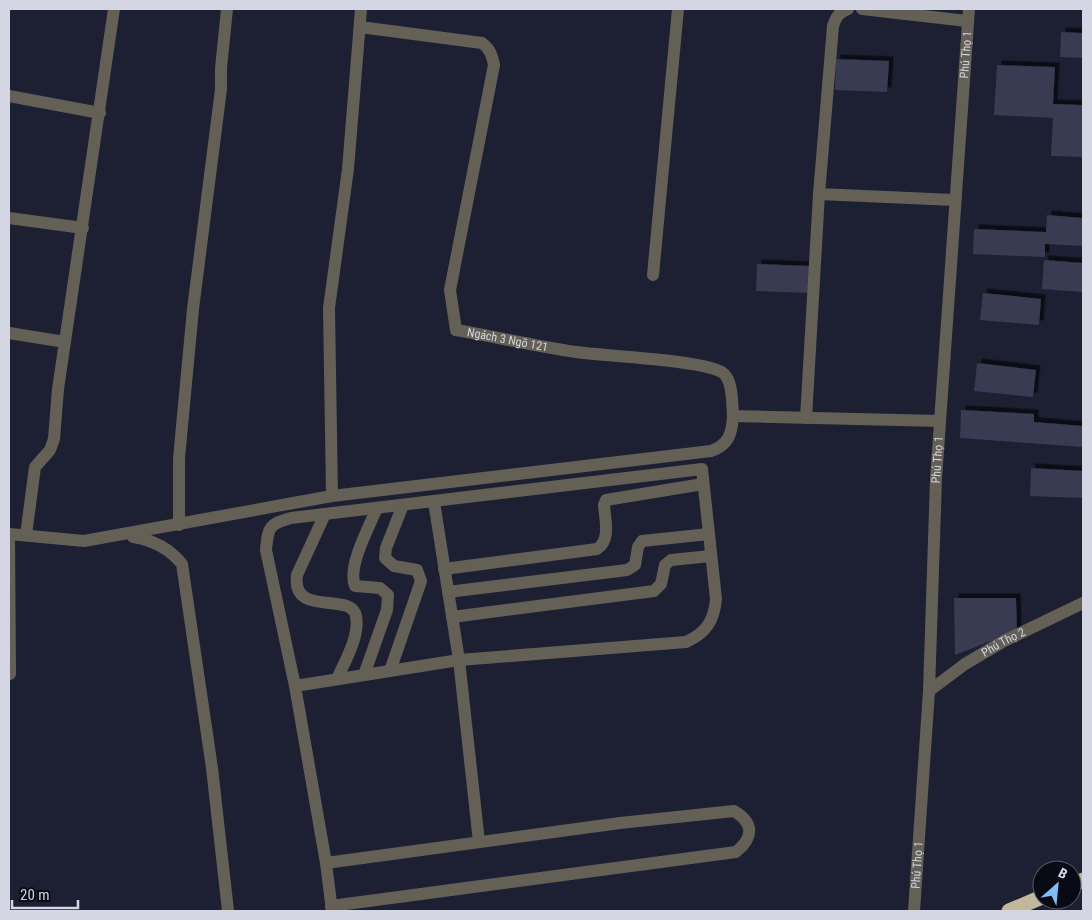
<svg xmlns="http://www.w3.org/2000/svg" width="1092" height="920" font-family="'Roboto Condensed',sans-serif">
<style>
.building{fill:#383b51;filter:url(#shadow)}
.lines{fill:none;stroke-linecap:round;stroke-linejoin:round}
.minor{stroke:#646055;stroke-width:12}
.highway{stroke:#c1b79d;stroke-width:15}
.labels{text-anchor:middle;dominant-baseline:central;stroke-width:4;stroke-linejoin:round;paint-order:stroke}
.street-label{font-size:12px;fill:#d4d6e4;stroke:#090a13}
</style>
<defs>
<filter id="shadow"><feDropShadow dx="4.5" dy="-4.5" stdDeviation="0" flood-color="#0009"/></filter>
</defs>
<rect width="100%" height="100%" fill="#1d1f33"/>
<!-- building -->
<g class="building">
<polygon points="1061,32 1083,33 1083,58 1060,57"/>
<polygon points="836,59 889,61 887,92 835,90"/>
<polygon points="997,65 1055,67 1053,104 1083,105 1083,157 1051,156 1053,118 994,115"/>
<polygon points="1047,215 1083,218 1083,246 1045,244 1045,257 973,254 974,229 1046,232"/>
<polygon points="1044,260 1083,263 1083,292 1042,289"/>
<polygon points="757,264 810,266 809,293 756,291"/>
<polygon points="983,293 1041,299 1039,325 980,320"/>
<polygon points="977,363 1036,370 1033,397 974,391"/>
<polygon points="961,410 1034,414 1034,422 1083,426 1083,447 960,438"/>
<polygon points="1031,468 1083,471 1083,498 1030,496"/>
<polygon points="954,598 1016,598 1017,631 955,655"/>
</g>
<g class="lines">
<!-- minor -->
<g class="minor">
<path d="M848 9C839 12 836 17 833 26L819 194 954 200"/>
<polyline points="862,9 967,21"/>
<path id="s1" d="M360 27 482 43C490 49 492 55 494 65L450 290 456 330C496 337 536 346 576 352 604 356 705 360 723 373 733 380 732 404 733 416L940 421"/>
<polyline points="9,96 100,113"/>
<polyline points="9,218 83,228"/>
<polyline points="653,275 678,9"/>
<polyline points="9,333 65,342"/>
<polyline points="806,418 819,194"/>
<polyline points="332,496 329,308 348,169 361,9"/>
<polyline points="434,502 459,660 479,842"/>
<path d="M325 514 297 575C291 618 351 591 356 616 360 636 345 661 337 679"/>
<polyline points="179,525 179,458 193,309 221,89 221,68 227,9"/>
<path d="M9 534 84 541 332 496 711 451C729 445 732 433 733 416"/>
<polyline points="9,534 10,674"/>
<polyline points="26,535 35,467 50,450 54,439 58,389 114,9"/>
<path d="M133 537C153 540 169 548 182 564L212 768 228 911"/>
<path d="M444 569 597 549C611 540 605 520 604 505L606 500 703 484"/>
<polyline points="448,592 627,570 635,565 638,547 642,541 709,534"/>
<polyline points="452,617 654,591 661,584 665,565 671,560 711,556"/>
<polyline points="390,671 421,581 417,570 394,566 385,558 386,548 403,505"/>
<path d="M364 675 387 610 388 595 380 588 355 586C347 567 369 527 377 508"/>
<path d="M295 686 266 550C268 527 269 524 291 518L702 469 716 599C714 621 706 633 686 642L459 660 295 686 326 863 332 911"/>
<path id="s2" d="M929 691 965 664 1004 641 1083 603"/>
<path d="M326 863 620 823 734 811C754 823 754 837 736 852L331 906"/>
<path id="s3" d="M914 911 929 691 936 479 969 9"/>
</g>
<!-- highway -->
<g class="highway">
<polyline points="1072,885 1083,880"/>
<polyline points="1009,911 1042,897"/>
</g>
</g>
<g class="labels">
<!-- street labels -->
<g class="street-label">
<text stroke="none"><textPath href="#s3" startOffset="858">Phú Thọ 1</textPath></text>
<text stroke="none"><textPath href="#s1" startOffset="471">Ngách 3 Ngõ 121</textPath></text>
<text stroke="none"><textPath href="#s3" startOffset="452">Phú Thọ 1</textPath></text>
<text stroke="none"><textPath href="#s2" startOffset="89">Phú Thọ 2</textPath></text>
<text stroke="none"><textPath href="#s3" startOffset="46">Phú Thọ 1</textPath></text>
</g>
</g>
<!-- border -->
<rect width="1092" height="920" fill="none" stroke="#d4d6e4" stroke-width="20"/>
<!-- north arrow -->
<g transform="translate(1057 885) rotate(27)"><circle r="24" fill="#090a13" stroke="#5a5c67"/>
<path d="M0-4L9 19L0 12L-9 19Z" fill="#7ebdf9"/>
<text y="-8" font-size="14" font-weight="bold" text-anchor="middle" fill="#d4d6e4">B</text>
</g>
<!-- scale -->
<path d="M12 900v8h66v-8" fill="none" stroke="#d4d6e4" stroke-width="2.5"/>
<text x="20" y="900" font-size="15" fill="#d4d6e4" stroke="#090a13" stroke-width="4" paint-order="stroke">20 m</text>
</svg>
